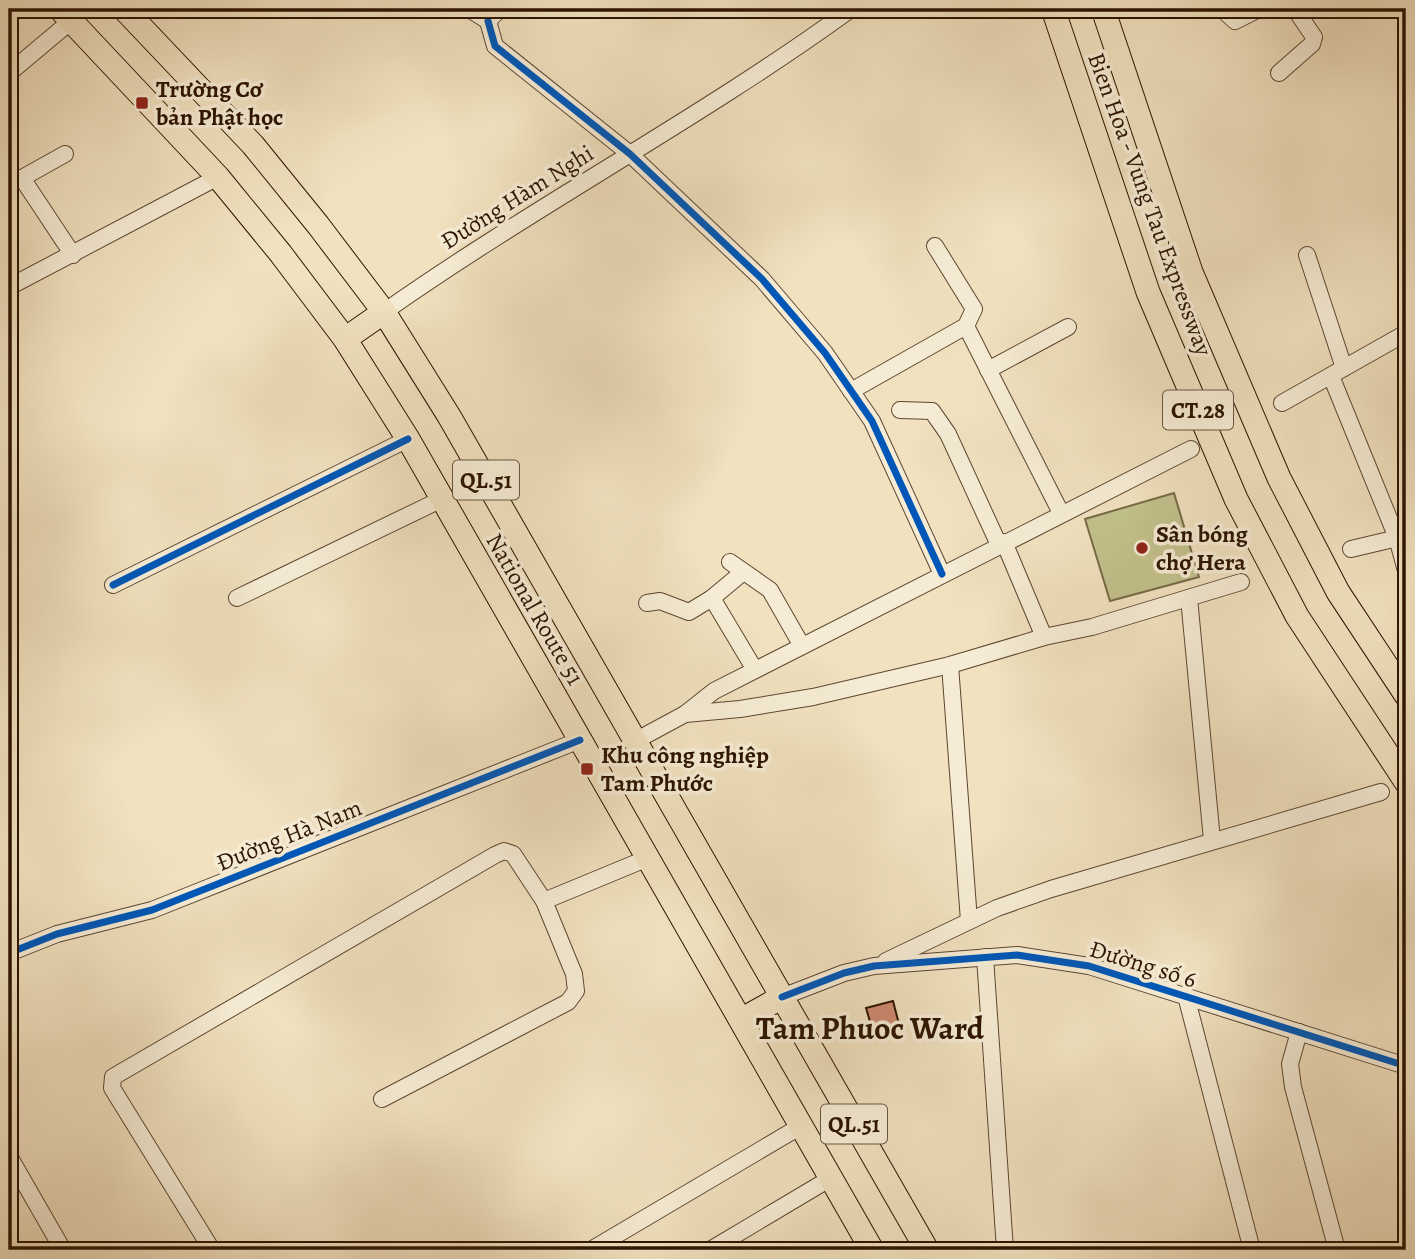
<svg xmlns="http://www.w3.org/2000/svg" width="1415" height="1259" font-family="Alegreya,serif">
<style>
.green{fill:#c2c18c;stroke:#776a46;stroke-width:2}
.building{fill:#ce8971;stroke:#2c1300;stroke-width:2}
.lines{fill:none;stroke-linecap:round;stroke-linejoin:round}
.minor-casing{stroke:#5d4630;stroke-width:18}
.highway-casing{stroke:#2c1300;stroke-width:25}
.minor{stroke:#f6ecd5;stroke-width:16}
.highway{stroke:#f1e1bf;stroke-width:23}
.cycleway-casing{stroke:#f6ecd5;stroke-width:11}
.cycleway{stroke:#0057b8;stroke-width:7}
.poi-dot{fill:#8f2418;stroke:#f6ecd5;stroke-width:2.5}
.labels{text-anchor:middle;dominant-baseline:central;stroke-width:7;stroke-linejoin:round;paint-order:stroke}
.shield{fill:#f6ecd5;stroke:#695440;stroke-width:2}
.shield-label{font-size:23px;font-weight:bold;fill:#2c1300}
.poi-label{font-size:24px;font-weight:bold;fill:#2c1300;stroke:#f6ecd5;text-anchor:start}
.street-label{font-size:24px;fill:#2c1300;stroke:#f6ecd5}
.district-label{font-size:32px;font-weight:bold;fill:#2c1300;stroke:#f6ecd5}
</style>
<rect width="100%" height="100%" fill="#f1e1bf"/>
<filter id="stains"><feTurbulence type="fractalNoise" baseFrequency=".00286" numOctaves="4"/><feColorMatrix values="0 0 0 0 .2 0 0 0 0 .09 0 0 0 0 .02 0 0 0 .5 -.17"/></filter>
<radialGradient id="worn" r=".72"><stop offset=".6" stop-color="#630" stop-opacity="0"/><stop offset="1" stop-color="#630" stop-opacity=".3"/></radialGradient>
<!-- green -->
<polygon class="green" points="1174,493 1199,577 1110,601 1085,519"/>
<!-- building -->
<polygon class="building" points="893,1001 899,1024 873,1032 866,1008"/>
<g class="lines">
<!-- minor casing -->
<g class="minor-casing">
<g id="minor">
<polyline points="469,9 488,21 500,9"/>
<polyline points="1222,9 1235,21 1259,9"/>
<polyline points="488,21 495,46 630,154 762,279 825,353 872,421 942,574"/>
<polyline points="9,73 71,21"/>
<polyline points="1279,73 1312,44 1314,37 1295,9"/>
<polyline points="22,178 65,154"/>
<polyline points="9,184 22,178 73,255"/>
<polyline points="1307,255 1344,368"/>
<polyline points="9,287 218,177"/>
<path d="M384 312C536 205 701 118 851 9"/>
<polyline points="966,326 1061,513"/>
<polyline points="988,370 1068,327"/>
<polyline points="1331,376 1397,538 1406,571"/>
<polyline points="851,391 966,326 974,309 935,246"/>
<polyline points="1282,403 1406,333"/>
<polyline points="900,410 932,411 948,434 999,545"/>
<polyline points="1004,542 1044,637"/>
<polyline points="1351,549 1406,536"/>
<polyline points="730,562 770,590 802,646"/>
<polyline points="742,573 712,598 755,670"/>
<polyline points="113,585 408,439"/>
<polyline points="237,598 442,499"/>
<polyline points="1189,598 1212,840"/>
<polyline points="647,603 660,601 689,612 712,598"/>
<polyline points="950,665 969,921"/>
<polyline points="685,714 714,691 1191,449"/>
<polyline points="635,741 685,714 740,709 813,697 950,665 1044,637 1092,627 1241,582"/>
<polyline points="9,953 57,934 152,910 580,740"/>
<polyline points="985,957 1005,1250"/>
<polyline points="886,961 997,908 1051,889 1381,792"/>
<polyline points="1186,996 1252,1250"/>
<polyline points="782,997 844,973 874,966 1017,955 1089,966 1406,1066"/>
<polyline points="1299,1032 1290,1064 1293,1087 1337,1250"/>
<polyline points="382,1099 568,1002 576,991 574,974 544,901"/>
<polyline points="9,1156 63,1250"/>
<polyline points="212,1250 112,1088 113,1077 495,855 504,851 513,854 544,901 648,858"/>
<polyline points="591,1250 801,1126"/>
<polyline points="710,1250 831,1178"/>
</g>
</g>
<!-- highway casing -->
<g class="highway-casing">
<g id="highway">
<polyline points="60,9 218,177 281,254 345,339 408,439 872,1250"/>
<polyline points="124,9 253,145 318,225 384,312 449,416 927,1250"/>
<polyline points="1053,9 1148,292 1236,499 1297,616 1406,782"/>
<polyline points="1103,9 1191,272 1279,478 1338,592 1406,695"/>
<polyline points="345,339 384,312"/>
<polyline points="741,1020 782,997"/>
</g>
</g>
<!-- minor -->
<use href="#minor" class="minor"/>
<!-- highway -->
<use href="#highway" class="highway"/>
<!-- cycleway casing -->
<g class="cycleway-casing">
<g id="cycleway">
<polyline points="488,21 495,46 630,154 762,279 825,353 872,421 942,574"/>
<polyline points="113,585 408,439"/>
<polyline points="9,953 57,934 152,910 580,740"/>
<polyline points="782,997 844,973 874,966 1017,955 1089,966 1406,1066"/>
</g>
</g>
<!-- cycleway -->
<use href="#cycleway" class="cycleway"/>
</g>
<!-- markers -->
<g class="poi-dot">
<rect x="135" y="96" width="14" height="14" rx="3.5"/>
<circle cx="1142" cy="548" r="7"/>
<rect x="580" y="762" width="14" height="14" rx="3.5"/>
</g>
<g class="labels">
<!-- shield labels -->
<g class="shield">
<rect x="1163" y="390.5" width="70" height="39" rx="5"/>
<rect x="453" y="460.5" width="66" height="39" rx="5"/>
<rect x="821" y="1104.5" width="66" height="39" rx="5"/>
</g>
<g class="shield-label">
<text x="1198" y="410">CT.28</text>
<text x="486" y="480">QL.51</text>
<text x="854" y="1124">QL.51</text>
</g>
<!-- poi labels -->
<g class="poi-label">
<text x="156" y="89">Trường Cơ<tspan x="156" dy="28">bản Phật học</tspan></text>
<text x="1156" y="534">Sân bóng<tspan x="1156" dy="28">chợ Hera</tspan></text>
<text x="601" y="755">Khu công nghiệp<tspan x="601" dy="28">Tam Phước</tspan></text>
</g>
<!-- street labels -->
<g class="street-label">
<text transform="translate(517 197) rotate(-32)">Đường Hàm Nghi</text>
<text transform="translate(1150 204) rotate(70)">Bien Hoa - Vung Tau Expressway</text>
<text transform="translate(535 609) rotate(60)">National Route 51</text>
<text transform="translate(289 835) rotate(-22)">Đường Hà Nam</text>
<text transform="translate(1143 964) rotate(17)">Đường số 6</text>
</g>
<!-- district labels -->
<g class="district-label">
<text x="870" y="1028">Tam Phuoc Ward</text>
</g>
</g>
<!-- margin -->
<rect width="1415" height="1259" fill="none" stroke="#f1e1bf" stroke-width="35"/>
<rect x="10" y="10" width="1394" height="1238" fill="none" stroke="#2c1300" stroke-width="3.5"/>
<rect x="18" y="18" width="1380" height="1224" fill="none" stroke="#2c1300" stroke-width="2"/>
<rect width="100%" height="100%" filter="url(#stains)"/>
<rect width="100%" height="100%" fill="url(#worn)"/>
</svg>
